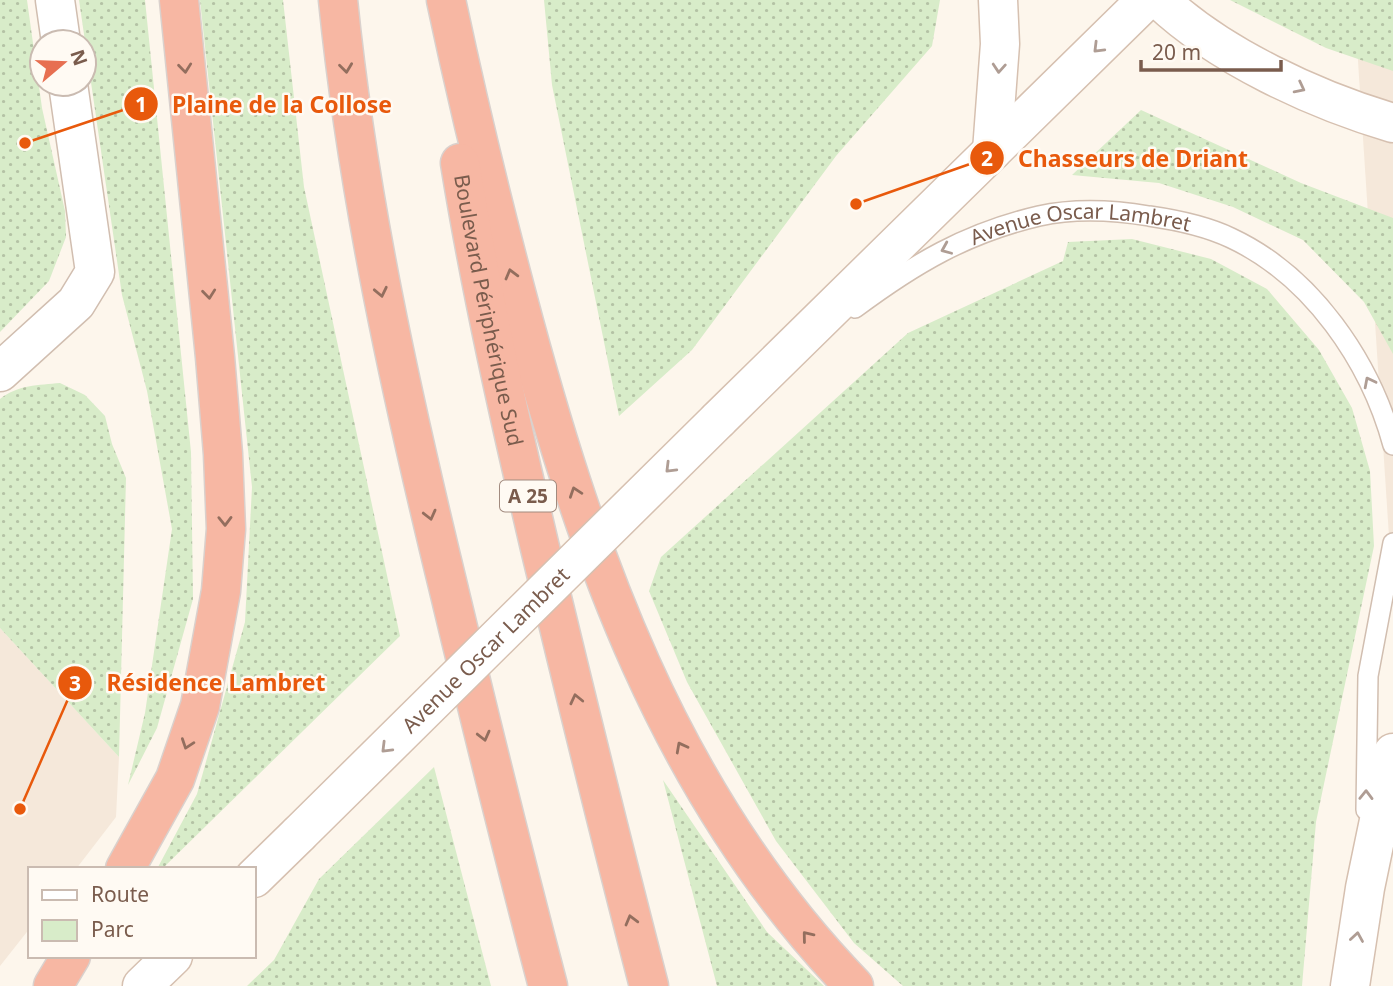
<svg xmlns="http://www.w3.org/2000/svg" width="1393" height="986" font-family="'Noto Sans',sans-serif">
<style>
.residential{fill:#f5e8da}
.green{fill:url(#green-dots)}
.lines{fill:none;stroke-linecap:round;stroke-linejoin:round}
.lane-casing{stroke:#d1beb0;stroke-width:22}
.street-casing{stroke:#d1beb0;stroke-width:41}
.secondary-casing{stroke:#d6c0b0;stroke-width:41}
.highway-casing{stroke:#dad1cd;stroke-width:41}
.lane{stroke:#fff;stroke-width:19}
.street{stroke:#fff;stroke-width:38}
.secondary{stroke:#fff;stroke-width:38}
.highway{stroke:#f7b7a3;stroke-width:38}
.secondary-bridge-casing{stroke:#d6c0b0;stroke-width:41;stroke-linecap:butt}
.secondary-bridge{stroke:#fff;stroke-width:38}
.oneway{stroke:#af9d94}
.oneway2{stroke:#936e5e}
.labels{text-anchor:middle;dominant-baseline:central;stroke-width:5;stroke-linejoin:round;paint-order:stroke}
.shield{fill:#fffaf3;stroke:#a28b7f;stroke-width:2}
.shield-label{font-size:19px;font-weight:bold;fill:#7a5c4d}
.street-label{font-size:21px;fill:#7a5c4d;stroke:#fffaf3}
.leader{fill:none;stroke:#e8590c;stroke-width:2.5}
.callout-dot{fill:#e8590c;stroke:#fffaf3;stroke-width:2.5}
.mark-label{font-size:21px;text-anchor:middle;font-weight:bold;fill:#fff}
.callout-label{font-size:23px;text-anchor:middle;font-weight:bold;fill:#e8590c;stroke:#fffaf3;stroke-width:5;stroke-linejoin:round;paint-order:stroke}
</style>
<defs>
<pattern id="green-dots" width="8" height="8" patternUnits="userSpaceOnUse" patternTransform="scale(1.75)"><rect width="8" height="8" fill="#d8ecc9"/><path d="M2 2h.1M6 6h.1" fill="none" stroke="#b4c2a5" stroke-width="1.8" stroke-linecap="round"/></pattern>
</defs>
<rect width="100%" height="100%" fill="#fdf6ec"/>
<!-- residential -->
<g class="residential">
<polygon points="1354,0 1393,0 1393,598"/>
<polygon points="0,628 119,757 116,817 76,869 30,869 30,928 0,966"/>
</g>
<!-- green -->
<g class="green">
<polygon points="0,0 27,0 42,108 65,211 66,237 49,281 0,332"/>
<polygon points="79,0 145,0 191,452 193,599 157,728 128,785 145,713 172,529 147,391 122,295"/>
<polygon points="200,0 283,0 304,187 400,636 162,869 157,869 197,794 245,622 252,487"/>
<polygon points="544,0 940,0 932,46 836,156 692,350 619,416 552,85"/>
<polygon points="1230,0 1393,0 1393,71 1326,48"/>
<polygon points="1141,110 1301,183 1393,218 1393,354 1364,302 1303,240 1233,207 1159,183 1072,175"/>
<polygon points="1132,239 1211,259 1267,289 1319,350 1352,408 1370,471 1374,546 1316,822 1302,986 903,986 854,943 776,841 687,682 649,591 661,557 908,333 1063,261 1068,242"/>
<path d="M60 383 85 395 105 416 112 444 126 478 119 757 0 628V399C17 385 39 385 60 383Z"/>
<polygon points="434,767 491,986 247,986 274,960 319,879"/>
<polygon points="663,780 767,932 824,986 717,986"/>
</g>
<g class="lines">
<!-- lane casing -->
<g class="lane-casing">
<g id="lane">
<path id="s1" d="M855 308C914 264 966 233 1039 216 1075 208 1113 210 1149 216 1177 220 1206 226 1231 238 1312 276 1370 361 1393 445"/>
<polyline points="1366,810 1368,676 1393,543"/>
</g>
</g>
<!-- street casing -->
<g class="street-casing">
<g id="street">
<polyline points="55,0 61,42"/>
<polyline points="0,372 76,303 95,272 68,84"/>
</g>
</g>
<!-- secondary casing -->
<g class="secondary-casing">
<g id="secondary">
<path d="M1160 0C1219 56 1315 100 1393 123"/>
<polyline points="992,151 1000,44 998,0"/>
<polyline points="718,420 1146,0"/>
<polyline points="254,878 299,834"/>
<polyline points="142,986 173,956"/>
<polyline points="1350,986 1365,888 1393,753"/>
</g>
</g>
<!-- highway casing -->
<g class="highway-casing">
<g id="highway">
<path d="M338 0C358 199 401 393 448 586 480 720 513 853 548 986"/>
<path d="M446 0C467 99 491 198 517 296 584 549 668 794 854 986"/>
<path id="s2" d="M460 163C481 292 510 420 540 548 575 694 611 840 649 986"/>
<polyline points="125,869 175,779 200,706 221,591 226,529 223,454 215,357 179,0"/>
<polyline points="53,986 71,956"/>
</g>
</g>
<!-- lane -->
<use href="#lane" class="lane"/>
<!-- street -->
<use href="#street" class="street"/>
<!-- secondary -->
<use href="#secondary" class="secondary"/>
<!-- highway -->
<use href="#highway" class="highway"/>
<!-- secondary-bridge casing -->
<g class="secondary-bridge-casing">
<g id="secondary-bridge">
<path id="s3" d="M299 834 718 420"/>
</g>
</g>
<!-- secondary-bridge -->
<use href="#secondary-bridge" class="secondary-bridge"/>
</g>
<!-- one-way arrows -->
<defs><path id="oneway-chevron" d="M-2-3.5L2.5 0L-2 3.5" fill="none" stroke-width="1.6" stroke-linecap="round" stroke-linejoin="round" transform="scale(1.75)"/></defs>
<g class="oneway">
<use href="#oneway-chevron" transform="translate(1098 48) rotate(135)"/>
<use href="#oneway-chevron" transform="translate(999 68) rotate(94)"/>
<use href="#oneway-chevron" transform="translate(1300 88) rotate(27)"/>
<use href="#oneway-chevron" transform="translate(946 249) rotate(157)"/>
<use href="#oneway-chevron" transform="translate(1369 382) rotate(-117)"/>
<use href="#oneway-chevron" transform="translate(670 468) rotate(135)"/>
<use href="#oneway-chevron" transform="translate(386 748) rotate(135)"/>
<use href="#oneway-chevron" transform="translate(1366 795) rotate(-89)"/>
<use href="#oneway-chevron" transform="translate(1357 937) rotate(-81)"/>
</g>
<g class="oneway2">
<use href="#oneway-chevron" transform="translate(185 68) rotate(84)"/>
<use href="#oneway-chevron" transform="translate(346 68) rotate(83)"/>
<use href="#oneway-chevron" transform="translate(511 274) rotate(-105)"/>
<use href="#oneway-chevron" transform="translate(381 292) rotate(78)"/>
<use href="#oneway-chevron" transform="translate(209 294) rotate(84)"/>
<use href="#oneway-chevron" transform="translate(575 492) rotate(-109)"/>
<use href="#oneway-chevron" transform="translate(430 515) rotate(76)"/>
<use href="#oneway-chevron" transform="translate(225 521) rotate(89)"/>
<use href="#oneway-chevron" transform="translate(576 699) rotate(-103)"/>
<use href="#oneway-chevron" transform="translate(484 736) rotate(76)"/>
<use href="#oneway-chevron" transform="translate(187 744) rotate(109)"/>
<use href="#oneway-chevron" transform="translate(681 747) rotate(-118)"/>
<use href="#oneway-chevron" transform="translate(631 920) rotate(-105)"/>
<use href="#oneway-chevron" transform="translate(807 936) rotate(-129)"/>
</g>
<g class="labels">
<!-- shield labels -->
<rect class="shield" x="500" y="480.5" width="56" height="31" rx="5"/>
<g class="shield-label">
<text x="528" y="496">A 25</text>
</g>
<!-- street labels -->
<g class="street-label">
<text stroke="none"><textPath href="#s1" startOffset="248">Avenue Oscar Lambret</textPath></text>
<text stroke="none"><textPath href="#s2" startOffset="150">Boulevard Périphérique Sud</textPath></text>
<text stroke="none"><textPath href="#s3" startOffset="262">Avenue Oscar Lambret</textPath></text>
</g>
</g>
<!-- callouts -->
<path class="leader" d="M25 143L141 104M856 204L987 158M20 809L75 683"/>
<g class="callout-dot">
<circle cx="25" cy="143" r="7"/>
<circle cx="856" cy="204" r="7"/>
<circle cx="20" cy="809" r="7"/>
<circle cx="141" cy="104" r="18"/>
<circle cx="987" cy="158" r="18"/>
<circle cx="75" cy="683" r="18"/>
</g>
<g class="mark-label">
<text x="141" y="112">1</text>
<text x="987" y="166">2</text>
<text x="75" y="691">3</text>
</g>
<g class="callout-label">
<text x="282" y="113">Plaine de la Collose</text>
<text x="1133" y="167">Chasseurs de Driant</text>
<text x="216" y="691">Résidence Lambret</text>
</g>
<!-- legend -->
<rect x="28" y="867" width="228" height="91" fill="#fffaf3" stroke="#cabbb1" stroke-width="2"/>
<rect x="42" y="890" width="35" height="10" fill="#ffffff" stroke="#cabbb1" stroke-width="2"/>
<text x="91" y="902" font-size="21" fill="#7a5c4d">Route</text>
<rect x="42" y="920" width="35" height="21" fill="#d8ecc9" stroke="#cabbb1" stroke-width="2"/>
<text x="91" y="937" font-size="21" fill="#7a5c4d">Parc</text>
<!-- north arrow -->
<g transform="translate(63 63) rotate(71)"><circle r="33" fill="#fffaf3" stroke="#cabbb1" stroke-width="2"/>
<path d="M0-5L12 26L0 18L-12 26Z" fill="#e76f51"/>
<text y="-10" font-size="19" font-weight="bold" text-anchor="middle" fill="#7a5c4d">N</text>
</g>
<!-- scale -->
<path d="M1141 60v10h140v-10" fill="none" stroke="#7a5c4d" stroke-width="3.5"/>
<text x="1152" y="60" font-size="21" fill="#7a5c4d" stroke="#fffaf3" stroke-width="5" paint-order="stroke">20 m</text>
</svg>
